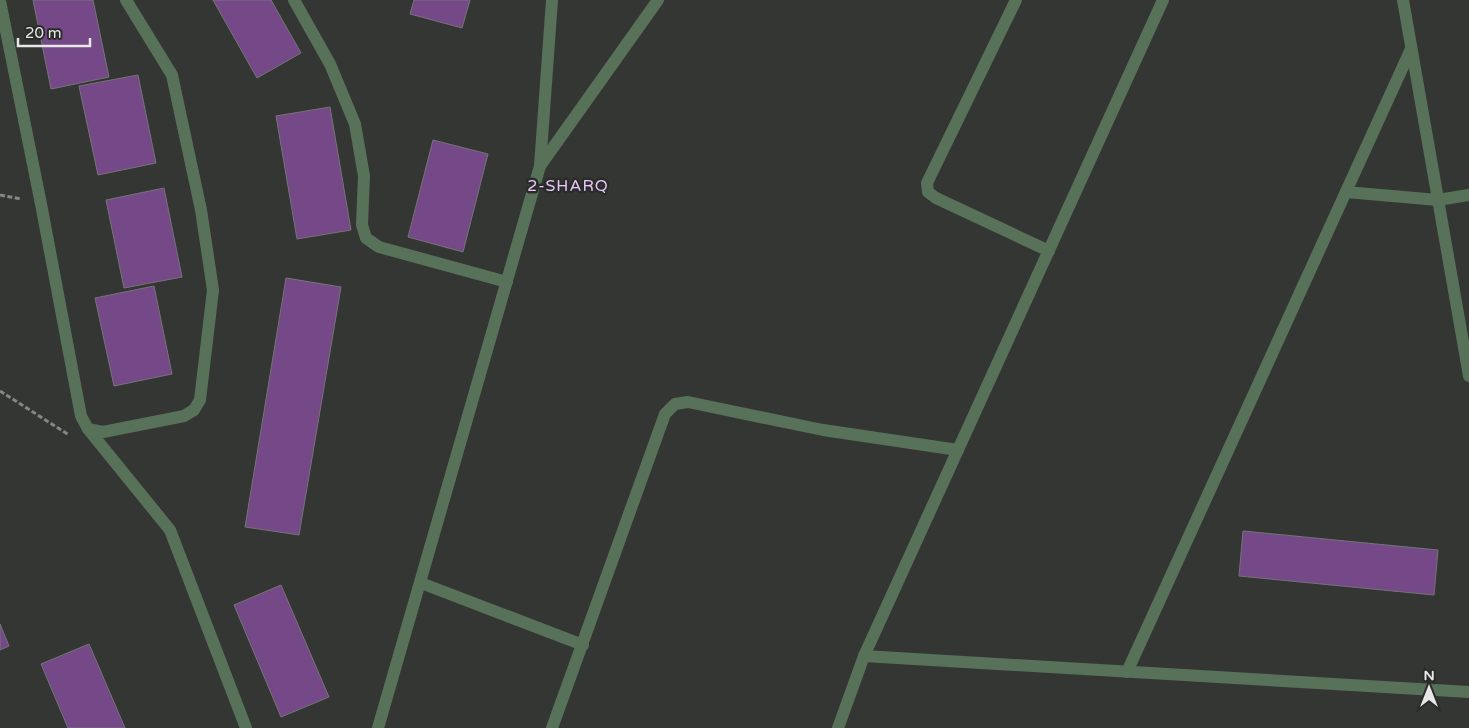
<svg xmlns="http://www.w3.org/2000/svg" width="1469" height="728" font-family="'Varela Round',sans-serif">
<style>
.building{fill:#754888;stroke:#767477}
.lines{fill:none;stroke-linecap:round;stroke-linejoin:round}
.path{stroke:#858785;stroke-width:3;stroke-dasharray:5 2.5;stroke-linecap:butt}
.minor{stroke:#577259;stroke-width:12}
.labels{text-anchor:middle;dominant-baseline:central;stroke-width:5;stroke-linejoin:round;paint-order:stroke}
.neighbourhood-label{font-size:16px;letter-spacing:1px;fill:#ebc7fb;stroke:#2a2c2a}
</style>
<rect width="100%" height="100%" fill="#343634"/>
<!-- building -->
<g class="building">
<polygon points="33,0 93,0 109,77 51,89"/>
<polygon points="213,0 271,0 301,53 257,78"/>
<polygon points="414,0 470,0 462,28 410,14"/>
<polygon points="138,75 156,163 98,175 79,86"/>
<polygon points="330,107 351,230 297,239 276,116"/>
<polygon points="433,140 488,154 463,252 408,237"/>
<polygon points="164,188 182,277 124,288 106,200"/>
<polygon points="286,278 341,287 299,535 245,527"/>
<polygon points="154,286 172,374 114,386 95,298"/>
<polygon points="1243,531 1438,550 1434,595 1239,576"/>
<polygon points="281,585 329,697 281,717 234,605"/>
<polygon points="0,624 9,646 0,650"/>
<polygon points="89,644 125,728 68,728 41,664"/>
</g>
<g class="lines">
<!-- path -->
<g class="path">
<polyline points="0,195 21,199"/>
<polyline points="0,391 69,435"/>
</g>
<!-- minor -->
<g class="minor">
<polyline points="294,0 330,64 355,124 364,176 362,225 366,238 379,247 507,282"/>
<polyline points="1016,0 927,183 928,192 936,198 1049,251"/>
<polyline points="1403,0 1469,376"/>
<polyline points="0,1 41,204 81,416 88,429 103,432 184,416 194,410 200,400 213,290 201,210 172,75 126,0"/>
<polyline points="540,166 552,0"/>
<polyline points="1346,192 1438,200 1469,195"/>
<polyline points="88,429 170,530 246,728"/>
<polyline points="421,583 583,645"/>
<polyline points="864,656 1469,692"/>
<polyline points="1127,672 1411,49"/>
<polyline points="378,728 540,166 658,0"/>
<polyline points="552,728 665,414 675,404 688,402 823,430 958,450"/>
<polyline points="838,728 864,656 1163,0"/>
</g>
</g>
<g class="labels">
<!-- neighbourhood labels -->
<g class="neighbourhood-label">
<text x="568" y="186">2-SHARQ</text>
</g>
</g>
<!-- north arrow -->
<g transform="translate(1429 688)" stroke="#2a2c2a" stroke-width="4" paint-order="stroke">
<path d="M0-4L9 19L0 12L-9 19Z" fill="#e6e7e6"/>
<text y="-8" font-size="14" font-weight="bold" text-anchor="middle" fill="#e6e7e6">N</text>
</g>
<!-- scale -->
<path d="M18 38v8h72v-8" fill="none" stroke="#e6e7e6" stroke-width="2.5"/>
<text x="25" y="38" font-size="15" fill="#e6e7e6" stroke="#2a2c2a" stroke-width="4" paint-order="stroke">20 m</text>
</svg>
